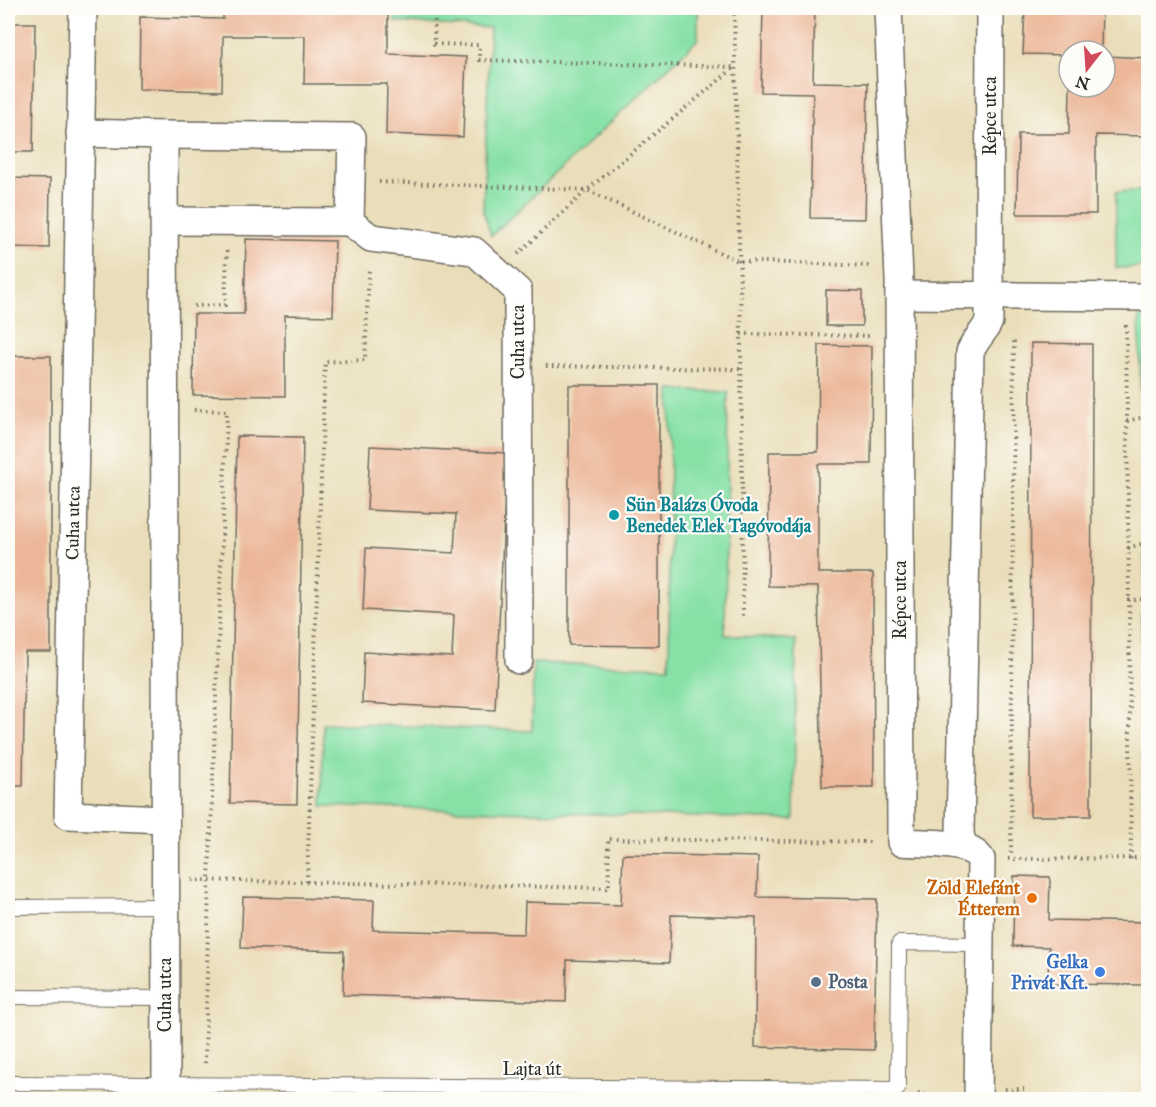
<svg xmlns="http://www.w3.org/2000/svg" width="1156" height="1107" font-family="'IM FELL Great Primer',serif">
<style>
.green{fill:#87e1a7;stroke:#598669;stroke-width:1.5}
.building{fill:#ecb799}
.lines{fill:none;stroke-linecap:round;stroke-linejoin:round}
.lane-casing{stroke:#6e6a5d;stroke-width:16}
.street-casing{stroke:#6e6a5d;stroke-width:30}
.path{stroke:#6e6a5d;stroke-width:4;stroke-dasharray:1.5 4.5;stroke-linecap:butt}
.lane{stroke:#fff;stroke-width:14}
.street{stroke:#fff;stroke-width:27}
.culture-dot{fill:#0f9aa8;stroke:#fdfcf7;stroke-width:2}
.food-dot{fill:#e8710a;stroke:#fdfcf7;stroke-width:2}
.shop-dot{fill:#3f7fe0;stroke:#fdfcf7;stroke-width:2}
.service-dot{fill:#5c6f8a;stroke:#fdfcf7;stroke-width:2}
.labels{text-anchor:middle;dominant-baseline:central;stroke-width:4.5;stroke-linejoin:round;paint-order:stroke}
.street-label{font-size:18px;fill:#2b2b2b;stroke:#fdfcf7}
.culture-label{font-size:18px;font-weight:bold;fill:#0d838f;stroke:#fdfcf7;text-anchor:start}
.food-label{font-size:18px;font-weight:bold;fill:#c56008;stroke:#fdfcf7;text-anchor:end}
.shop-label{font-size:18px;font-weight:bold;fill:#366cbe;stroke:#fdfcf7;text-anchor:end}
.service-label{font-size:18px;font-weight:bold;fill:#4e5e75;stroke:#fdfcf7;text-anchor:start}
</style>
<rect width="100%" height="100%" fill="#fdfcf7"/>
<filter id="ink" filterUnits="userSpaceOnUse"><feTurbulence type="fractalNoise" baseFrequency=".0167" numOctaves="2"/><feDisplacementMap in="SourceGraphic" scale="12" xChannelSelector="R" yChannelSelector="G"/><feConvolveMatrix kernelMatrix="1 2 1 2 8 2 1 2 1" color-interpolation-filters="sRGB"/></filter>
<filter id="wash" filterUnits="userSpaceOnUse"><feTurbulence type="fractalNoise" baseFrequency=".008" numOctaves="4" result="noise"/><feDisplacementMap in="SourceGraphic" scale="24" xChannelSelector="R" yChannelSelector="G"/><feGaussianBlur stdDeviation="1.35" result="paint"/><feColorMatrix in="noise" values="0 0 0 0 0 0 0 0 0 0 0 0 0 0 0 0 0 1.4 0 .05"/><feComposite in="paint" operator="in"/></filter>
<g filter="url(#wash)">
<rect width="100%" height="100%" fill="#eadeba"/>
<!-- green -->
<g class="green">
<polygon points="395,8 698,8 698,39 491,236 483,210 490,28 395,22"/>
<polygon points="1148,190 1148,267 1116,268 1116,192"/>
<polygon points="1139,313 1148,313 1148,585 1145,585"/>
<polygon points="670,390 728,392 725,635 796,640 794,820 322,806 323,723 532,731 533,663 669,667"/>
<polygon points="1141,613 1148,613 1148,846 1144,847"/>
</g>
<g id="blocks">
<!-- building -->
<g class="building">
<polygon points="223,8 388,9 388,54 466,57 463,137 386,134 387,84 304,84 305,36 223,36 222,91 139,89 140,17 223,19"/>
<polygon points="763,8 815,8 813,82 868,83 865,219 810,218 813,93 761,92"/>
<polygon points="1025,8 1102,8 1101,51 1069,51 1069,55 1023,54"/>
<polygon points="8,23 35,23 33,152 8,152"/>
<polygon points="1105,56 1148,58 1148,136 1096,135 1096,214 1017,214 1018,134 1069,134 1070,87 1105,87"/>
<polygon points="8,178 50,179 49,248 8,247"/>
<polygon points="246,239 335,241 333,316 285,315 285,396 193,395 194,314 244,314"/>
<polygon points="826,290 862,291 862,326 826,326"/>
<polygon points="1031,343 1092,344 1091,816 1030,816"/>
<polygon points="819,345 872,346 871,464 818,464 818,573 873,573 874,787 822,787 818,587 768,586 769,452 818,452"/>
<polygon points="8,356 51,356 51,652 25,652 23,786 8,786"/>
<polygon points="569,385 659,385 659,646 569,645"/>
<polygon points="237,436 303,437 297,804 230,803"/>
<polygon points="370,446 507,453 495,710 362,703 364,652 452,657 454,615 363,610 366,548 454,553 456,514 367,510"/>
<polygon points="623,854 758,857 757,897 877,899 874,1050 755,1047 756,917 671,915 669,963 567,960 566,1002 343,995 344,951 241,948 243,897 374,900 373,930 524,934 525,902 621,905"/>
<polygon points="1014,876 1050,877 1049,920 1148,922 1148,985 1048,984 1049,947 1013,946"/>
</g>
</g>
</g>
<g filter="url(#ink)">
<use href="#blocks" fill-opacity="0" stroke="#6e6a5d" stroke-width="1.5"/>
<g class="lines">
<!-- lane casing -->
<g class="lane-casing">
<g id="lane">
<polyline points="8,907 165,906"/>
<polyline points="8,997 165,998"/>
<polyline points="8,1083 898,1089 899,943 980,944"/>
</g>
</g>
<!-- street casing -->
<g class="street-casing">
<g id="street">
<polyline points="83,8 68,815 165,819"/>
<path d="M888 8 899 279 901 842C924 844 968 840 981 859L978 1100"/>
<polyline points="80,133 164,135 166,1100"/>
<polyline points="164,135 352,137 350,222"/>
<polyline points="165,221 350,222 371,238 474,251 518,291 519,660"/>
<polyline points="899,295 1148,297"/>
<path d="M965 847 961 839 960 832 970 352C976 338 984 333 989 321L990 8"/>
</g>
</g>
<!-- path -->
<g class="path">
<polyline points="435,8 434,44 479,45 479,60 735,67"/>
<polyline points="734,8 741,334 743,616"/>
<polyline points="379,182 587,190 738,261 871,266"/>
<polyline points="518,254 587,190 735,67"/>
<polyline points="194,306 225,305 227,251"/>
<polyline points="1126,325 1129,600"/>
<polyline points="741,334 872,336"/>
<polyline points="546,366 740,369"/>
<polyline points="194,410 227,411 209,880 205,1063"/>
<polyline points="1127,421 1148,416"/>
<polyline points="1128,548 1148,542"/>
<polyline points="1011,853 1014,338"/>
<polyline points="1008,859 1148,858"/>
<polyline points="1131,859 1129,600 1148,599"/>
<polyline points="192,880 609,888 608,839 873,842"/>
<polyline points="307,882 325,362 365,360 369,267"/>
<polyline points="1005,1089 1024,1089"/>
<polyline points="918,1093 949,1099"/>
</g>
<!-- lane -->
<use href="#lane" class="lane"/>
<!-- street -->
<use href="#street" class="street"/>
</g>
</g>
<!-- markers -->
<circle class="culture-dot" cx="614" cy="515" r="6"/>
<circle class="food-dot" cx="1032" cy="898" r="6"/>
<circle class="shop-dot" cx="1100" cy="972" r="6"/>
<circle class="service-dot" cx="816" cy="982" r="6"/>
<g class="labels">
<!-- street labels -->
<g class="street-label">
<text transform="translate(990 116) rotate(-90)">Répce utca</text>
<text transform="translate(518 342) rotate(-90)">Cuha utca</text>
<text transform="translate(73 523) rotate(-89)">Cuha utca</text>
<text transform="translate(900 600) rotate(-90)">Répce utca</text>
<text transform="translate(165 995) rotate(-90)">Cuha utca</text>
<text x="532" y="1069">Lajta út</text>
</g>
<!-- culture labels -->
<g class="culture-label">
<text x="626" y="505">Sün Balázs Óvoda<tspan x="626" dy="21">Benedek Elek Tagóvodája</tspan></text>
</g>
<!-- food labels -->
<g class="food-label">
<text x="1020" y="888">Zöld Elefánt<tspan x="1020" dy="21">Étterem</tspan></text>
</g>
<!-- shop labels -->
<g class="shop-label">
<text x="1088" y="962">Gelka<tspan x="1088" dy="21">Privát Kft.</tspan></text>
</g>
<!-- service labels -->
<g class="service-label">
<text x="828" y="982">Posta</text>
</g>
</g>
<!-- margin -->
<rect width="1156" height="1107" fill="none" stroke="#fdfcf7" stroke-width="30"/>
<!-- north arrow -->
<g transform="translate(1087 69) rotate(197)"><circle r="28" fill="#fdfcf7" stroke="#a9a8a5" stroke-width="1.5"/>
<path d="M0-4.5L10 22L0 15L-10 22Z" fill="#d1495b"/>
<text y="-9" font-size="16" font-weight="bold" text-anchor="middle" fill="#2b2b2b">N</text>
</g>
</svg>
